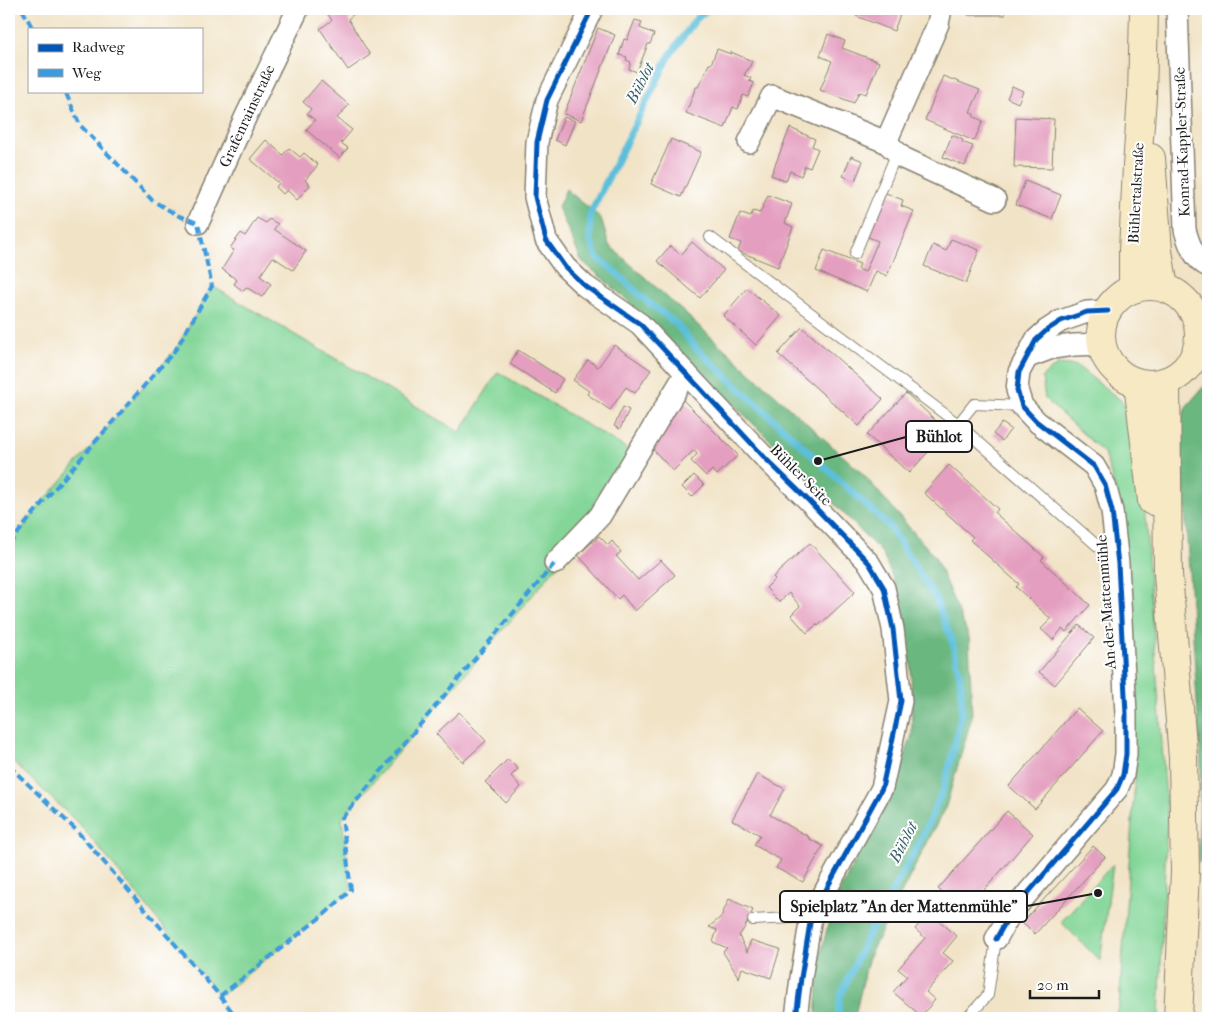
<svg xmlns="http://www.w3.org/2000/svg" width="1217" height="1027" font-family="'IM FELL French Canon',serif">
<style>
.green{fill:#83d698;stroke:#50795a}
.forest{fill:#6ab780;stroke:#436a4e}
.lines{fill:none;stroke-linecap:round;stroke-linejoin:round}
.stream{stroke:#5cbfda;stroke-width:7}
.building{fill:#e49ebf}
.lane-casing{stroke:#868071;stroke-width:12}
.street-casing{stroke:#868071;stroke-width:24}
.secondary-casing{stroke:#868071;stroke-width:30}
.lane{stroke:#fff;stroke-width:10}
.street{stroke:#fff;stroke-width:21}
.secondary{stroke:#f7e9c3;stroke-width:28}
.quiet{stroke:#3c9bdf;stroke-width:4;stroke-dasharray:8 4;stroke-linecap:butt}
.cycleway-casing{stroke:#fff;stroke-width:8}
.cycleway{stroke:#0057b8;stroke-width:5}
.labels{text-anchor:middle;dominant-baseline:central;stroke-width:4;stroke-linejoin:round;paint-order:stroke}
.street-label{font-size:15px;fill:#1c1c1c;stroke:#fff}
.water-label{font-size:16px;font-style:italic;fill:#365d68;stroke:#fff}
.leader{fill:none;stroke:#1c1c1c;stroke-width:2}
.callout-dot{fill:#1c1c1c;stroke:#fff;stroke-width:2}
.callout{fill:#fff;stroke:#1c1c1c;stroke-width:2}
.callout-label{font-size:16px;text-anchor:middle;font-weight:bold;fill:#1c1c1c}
</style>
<rect width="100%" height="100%" fill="#fff"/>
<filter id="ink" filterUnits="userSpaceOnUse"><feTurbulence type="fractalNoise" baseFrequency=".02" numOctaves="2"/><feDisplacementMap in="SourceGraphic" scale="10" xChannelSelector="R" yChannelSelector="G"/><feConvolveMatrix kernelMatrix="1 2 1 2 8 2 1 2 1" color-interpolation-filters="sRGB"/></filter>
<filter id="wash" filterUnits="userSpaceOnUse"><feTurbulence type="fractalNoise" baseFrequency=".0096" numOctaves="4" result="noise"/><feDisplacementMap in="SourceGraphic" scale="20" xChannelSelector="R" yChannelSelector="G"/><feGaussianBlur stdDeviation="1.12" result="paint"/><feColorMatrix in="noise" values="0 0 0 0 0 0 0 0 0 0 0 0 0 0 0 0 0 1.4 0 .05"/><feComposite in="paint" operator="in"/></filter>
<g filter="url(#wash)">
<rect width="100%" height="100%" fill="#f1e3c6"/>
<!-- green -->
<g class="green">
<polygon points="212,286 460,432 498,372 629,450 600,516 342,818 351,890 220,996 81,826 9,758 9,545 43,502 176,349"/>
<polygon points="1059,364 1077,366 1123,402 1144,500 1167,814 1159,1018 1114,1018 1119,1006 1135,778 1115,488 1104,453 1045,399 1042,377"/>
<polygon points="1113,864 1100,961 1061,922"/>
</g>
<!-- forest -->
<g class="forest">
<polygon points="566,189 601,218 609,245 862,473 935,557 969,637 972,717 946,806 869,956 856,1011 856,1018 816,1018 820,958 833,903 896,784 912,735 911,664 898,590 882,553 819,488 626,299 581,260 558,207"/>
<polygon points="1204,386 1208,386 1208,861 1198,862 1201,766 1180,425 1186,407"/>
</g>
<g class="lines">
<!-- stream -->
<polyline class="stream" points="708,9 696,19 670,55 590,214 590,240 597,258 612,269 644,299 676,324 697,349 889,526 935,597 953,644 960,678 962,710 956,739 943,790 919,844 867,937 840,997 838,1018"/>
</g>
<g id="blocks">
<!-- building -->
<g class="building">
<polygon points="324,9 351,9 354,14 348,19 370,55 348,70 320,29 332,20"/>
<polygon points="859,9 897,9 896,12 900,14 894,31 856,16"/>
<rect x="968" y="9" width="37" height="6"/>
<polygon points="635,20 642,22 640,28 654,34 650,44 648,44 637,72 629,69 631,62 626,60 627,57 619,55 624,39 627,40"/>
<polygon points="598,28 615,35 581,121 564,114"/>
<polygon points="828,34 845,41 842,48 879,62 866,94 859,92 854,103 820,90 832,61 820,56"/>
<polygon points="717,49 731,54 731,52 752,61 748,70 747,70 744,75 751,78 749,81 754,83 748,97 743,95 738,109 733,107 725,128 686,113 696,87 698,87 709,64 711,64"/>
<polygon points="943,76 980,90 970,112 974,114 973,116 983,121 974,141 925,120"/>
<polygon points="321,81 349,105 337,118 352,130 341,143 348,148 340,158 306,130 315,120 307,114 311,109 303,102"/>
<polygon points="1012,86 1023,91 1018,103 1007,98"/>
<polygon points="564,117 575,121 565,145 555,140"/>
<polygon points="1016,117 1054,119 1052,168 1014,167"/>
<polygon points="790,128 815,139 812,146 818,149 810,168 805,166 801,176 790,171 786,181 771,175"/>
<polygon points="952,135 963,140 962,142 973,146 965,166 943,157"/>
<polygon points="671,139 701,152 681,197 651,184"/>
<polygon points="266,140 283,155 289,148 300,157 304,153 318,165 305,180 310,185 297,200 287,190 283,194 276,187 279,183 250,159"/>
<polygon points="851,156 863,161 855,181 843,176"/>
<polygon points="1025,181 1061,195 1052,219 1016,205"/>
<polygon points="886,193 903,200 901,206 914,211 887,276 876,271 867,292 816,271 824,250 860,264 858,269 865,272 878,241 868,237"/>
<polygon points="768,195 792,204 785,223 793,227 778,267 738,251 741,243 730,239 740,213 750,217 753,211 760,213"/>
<polygon points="257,218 266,223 269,219 278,224 274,229 306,251 293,270 273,257 260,276 271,284 262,297 246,287 243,291 234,284 237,280 222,269 234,250 230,248 241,233 245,236"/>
<polygon points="951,239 979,250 966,283 924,266 933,245 946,251"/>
<polygon points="692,242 724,270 700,298 657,261 670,246 681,255"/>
<polygon points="747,288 781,316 756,345 723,316"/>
<polygon points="802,327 883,399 859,426 778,354"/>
<polygon points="614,345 651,370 635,393 626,387 610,410 587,394 589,391 573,380 588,360 598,367"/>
<polygon points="518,350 563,379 555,393 510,364"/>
<polygon points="906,393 947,431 909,473 867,435"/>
<polygon points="681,398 738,455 717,475 712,470 706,476 691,461 697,454 694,450 673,471 649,445 669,425 661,417"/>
<polygon points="623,407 629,410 620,429 614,426"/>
<polygon points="1002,423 1011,429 1002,441 993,434"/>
<polygon points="949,465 998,509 995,513 1044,557 1041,560 1090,605 1066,632 1062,629 1053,640 1041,629 1051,619 1016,587 1019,584 970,540 973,537 924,493"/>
<polygon points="694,475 704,485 692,497 682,487"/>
<polygon points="599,536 608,545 612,541 621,552 616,556 638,580 661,560 675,575 635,611 622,595 618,599 578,555"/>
<polygon points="810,543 855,592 818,626 817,624 807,633 791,615 800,606 789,593 779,602 766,588 775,579 773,577"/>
<polygon points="1079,625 1094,638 1055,685 1039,672"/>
<polygon points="1077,708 1103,731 1035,809 1009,786"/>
<polygon points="459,712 486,741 463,762 436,734"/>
<polygon points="508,759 518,769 511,776 521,787 506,803 485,782"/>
<polygon points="757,774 785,789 770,815 809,837 808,838 823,846 803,882 776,868 781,860 754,845 760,835 732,820"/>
<polygon points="1007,811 1033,834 965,912 938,889"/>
<polygon points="1093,846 1105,857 1035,934 1022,923"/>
<polygon points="729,899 753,910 745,927 739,936 747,952 751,940 780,949 771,978 742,968 739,978 723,952 727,948 713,942 717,930 709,927 721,917"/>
<polygon points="929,912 957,936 943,953 953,961 926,992 935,1000 921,1016 893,992 907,976 898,969 925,938 915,929"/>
</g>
</g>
</g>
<g filter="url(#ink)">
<use href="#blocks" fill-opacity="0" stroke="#868071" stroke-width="1"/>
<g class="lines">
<!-- lane casing -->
<g class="lane-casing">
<g id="lane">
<polyline points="710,237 958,424 1117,563"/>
<polyline points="855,254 897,152"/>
<polyline points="958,424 974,404 1022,406"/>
<polyline points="753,920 811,917"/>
<polyline points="967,1018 988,995 996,939"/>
</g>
</g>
<!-- street casing -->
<g class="street-casing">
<g id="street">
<polyline points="592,9 547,100 537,142 535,197 546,240 565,267 585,286 640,324 767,460 809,501 869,563 884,588 893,629 901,701 882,788 811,917 801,978 796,1018"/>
<polyline points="941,9 938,24 886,142 903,158 995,200"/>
<path d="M1177 9 1185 230C1189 244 1194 259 1208 266"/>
<polyline points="749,142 772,96 886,142"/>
<polyline points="198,223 246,116 298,9"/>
<polyline points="1028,357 1052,348 1074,345 1102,344"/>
<polyline points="555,563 600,516 686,373"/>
<polyline points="996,939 1010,914 1117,789 1123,775 1126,754 1126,714 1118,564 1112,511 1105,485 1094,466 1036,421 1022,406 1017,390 1019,372 1036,340 1047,330 1061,321 1087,312 1108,311"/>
</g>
</g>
<!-- secondary casing -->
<g class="secondary-casing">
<g id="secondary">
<polyline points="1151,158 1158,251 1164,288"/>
<circle cx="1150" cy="335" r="49"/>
<polyline points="1133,289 1133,251 1137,166 1142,97 1144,9"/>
<polyline points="1166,382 1168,574 1183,758 1185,872 1178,1018"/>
<polyline points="1138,383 1152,501"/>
</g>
</g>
<!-- lane -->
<use href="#lane" class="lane"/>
<!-- street -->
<use href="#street" class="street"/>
<!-- secondary -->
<use href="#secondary" class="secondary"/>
<!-- quiet -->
<g class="quiet">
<polyline points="22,9 33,29"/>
<polyline points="9,544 43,502 176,349 212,286 198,223 179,216 153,201 80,125 65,91"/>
<polyline points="9,766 77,831 220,996 237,1018"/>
<polyline points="220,996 326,913 351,890 342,818 555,563"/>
</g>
<!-- cycleway casing -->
<g class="cycleway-casing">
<g id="cycleway">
<polyline points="592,9 547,100 537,142 535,197 546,240 565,267 585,286 640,324 767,460 809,501 869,563 884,588 893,629 901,701 882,788 811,917 801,978 796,1018"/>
<polyline points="996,939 1010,914 1117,789 1123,775 1126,754 1126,714 1118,564 1112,511 1105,485 1094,466 1036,421 1022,406 1017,390 1019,372 1036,340 1047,330 1061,321 1087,312 1108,311"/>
</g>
</g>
<!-- cycleway -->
<use href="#cycleway" class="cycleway"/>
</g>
</g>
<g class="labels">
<!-- street labels -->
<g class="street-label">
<text transform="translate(247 116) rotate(-65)">Grafenrainstraße</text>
<text transform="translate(1182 142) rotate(-92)">Konrad-Kappler-Straße</text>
<text transform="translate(1136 193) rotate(-87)">Bühlertalstraße</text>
<text transform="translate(801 475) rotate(45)">Bühler Seite</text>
<text transform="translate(1106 602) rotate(-94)">An der Mattenmühle</text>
</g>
<!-- water labels -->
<g class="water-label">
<text transform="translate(640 83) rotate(-63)">Bühlot</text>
<text transform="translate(903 842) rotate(-63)">Bühlot</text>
</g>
</g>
<!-- callouts -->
<path class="leader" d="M818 461L906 437M1098 893L1027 906"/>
<g class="callout-dot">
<circle cx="818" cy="461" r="5"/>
<circle cx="1098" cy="893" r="5"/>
</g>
<g class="callout">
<rect x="906" y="421" width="66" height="31" rx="5"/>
<rect x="780" y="891" width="247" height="31" rx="5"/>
</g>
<g class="callout-label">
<text x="939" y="442">Bühlot</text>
<text x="904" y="912">Spielplatz "An der Mattenmühle"</text>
</g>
<!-- margin -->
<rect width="1217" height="1027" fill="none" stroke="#fff" stroke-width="30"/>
<!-- legend -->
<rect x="28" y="28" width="175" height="65" fill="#ffffff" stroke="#a4a4a4"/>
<rect x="38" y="44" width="25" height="8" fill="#0057b8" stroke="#a4a4a4"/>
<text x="72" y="52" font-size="15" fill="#1c1c1c">Radweg</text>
<rect x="38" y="69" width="25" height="8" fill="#3c9bdf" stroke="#a4a4a4"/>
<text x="72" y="78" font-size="15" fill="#1c1c1c">Weg</text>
<!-- scale -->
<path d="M1030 990v8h69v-8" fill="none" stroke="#1c1c1c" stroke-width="2.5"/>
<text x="1037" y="990" font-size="15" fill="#1c1c1c" stroke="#ffffff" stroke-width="4" paint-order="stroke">20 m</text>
</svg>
